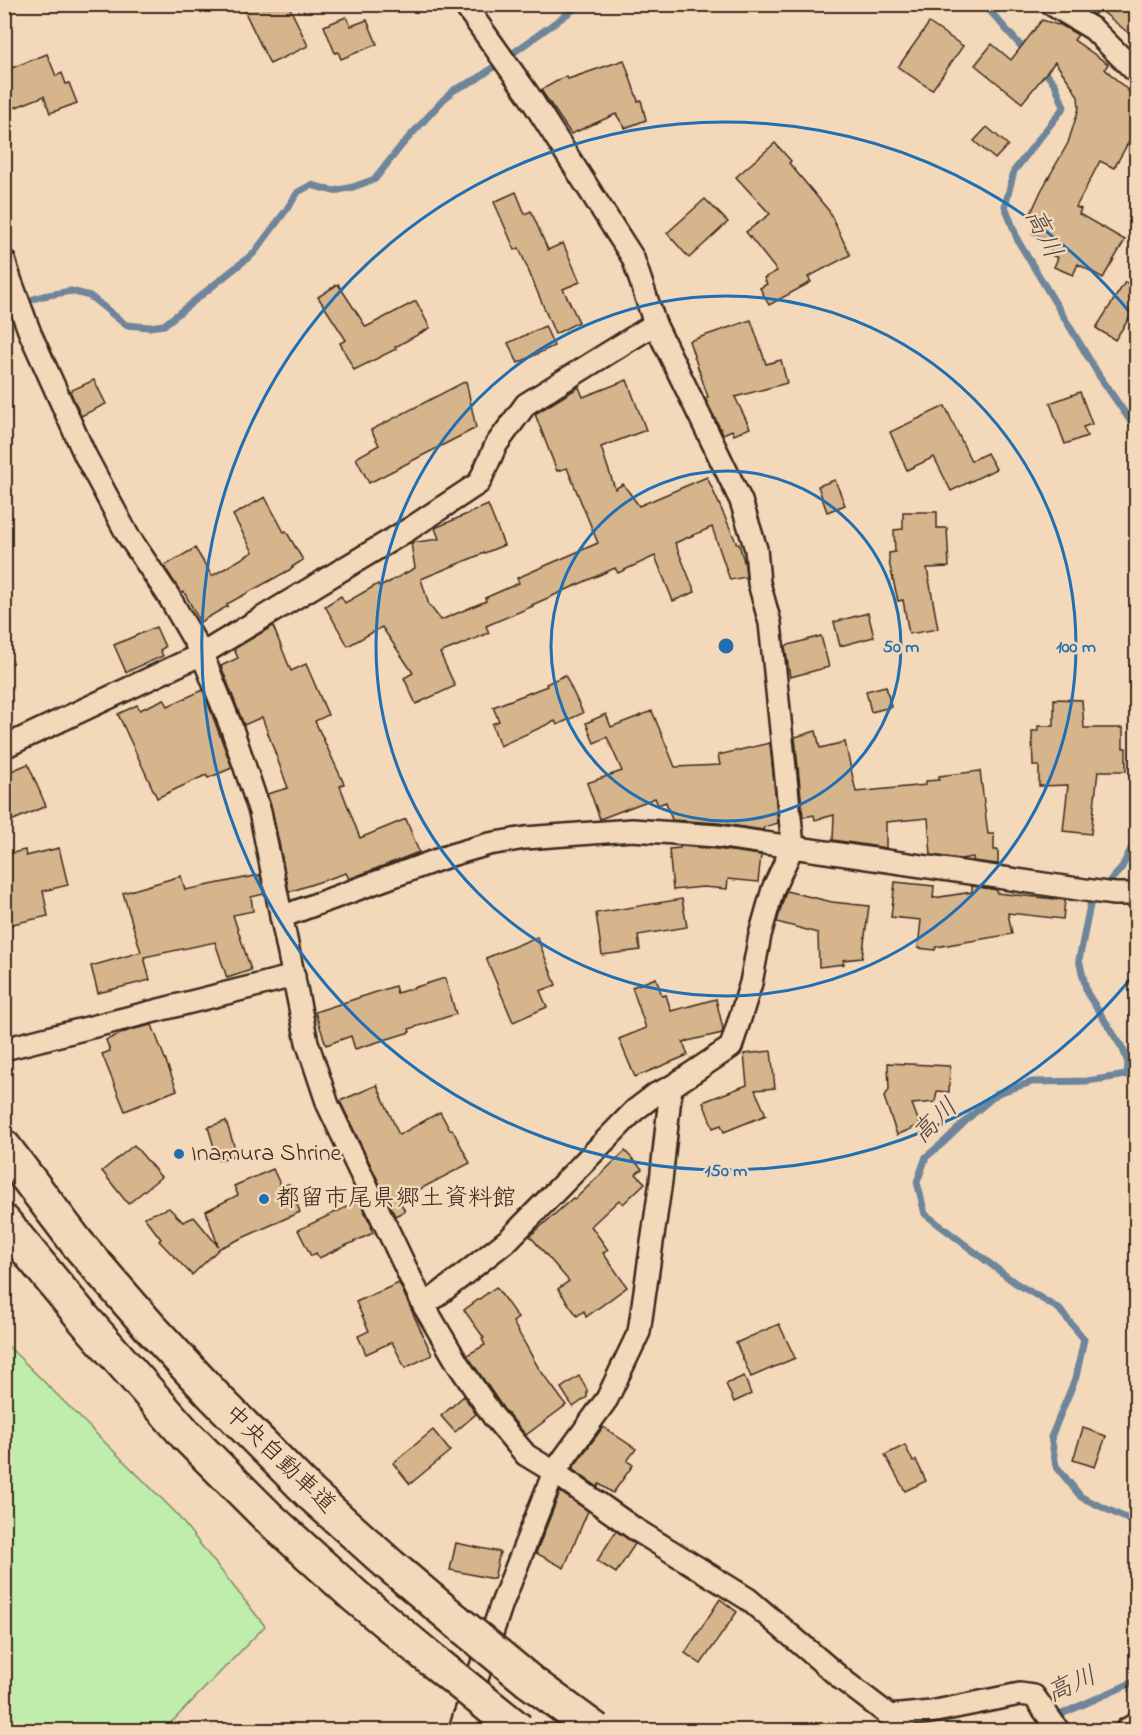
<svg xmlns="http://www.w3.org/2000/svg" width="1141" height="1735" font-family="'Indie Flower','Klee One',sans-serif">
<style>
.green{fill:#bfedab;stroke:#7d8c64;stroke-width:1.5}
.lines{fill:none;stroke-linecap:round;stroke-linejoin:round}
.stream{stroke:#6e859a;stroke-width:7}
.building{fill:#d7b58c;stroke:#3b2a1e;stroke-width:1.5}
.street-casing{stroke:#3b2a1e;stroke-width:26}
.highway-casing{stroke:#3b2a1e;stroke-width:38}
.street{stroke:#f3d8ba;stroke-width:21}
.highway{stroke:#f3d8ba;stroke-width:33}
.highway-bridge-casing{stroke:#3b2a1e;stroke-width:38;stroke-linecap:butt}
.highway-bridge{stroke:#f3d8ba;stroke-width:33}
.ring{fill:none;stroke:#1f6fb2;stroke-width:3}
.poi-dot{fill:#1f6fb2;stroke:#f3d8ba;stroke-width:2}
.labels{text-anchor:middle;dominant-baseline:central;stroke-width:5;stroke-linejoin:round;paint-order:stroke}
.poi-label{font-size:24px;fill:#3b2a1e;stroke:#f3d8ba;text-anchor:start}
.street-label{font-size:24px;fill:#3b2a1e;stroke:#f3d8ba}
.water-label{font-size:26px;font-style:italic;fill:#4c4847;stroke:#f3d8ba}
.centre{fill:#1f6fb2;stroke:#f3d8ba;stroke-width:3}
.ring-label{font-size:18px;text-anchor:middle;font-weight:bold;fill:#1f6fb2;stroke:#f3d8ba;stroke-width:5;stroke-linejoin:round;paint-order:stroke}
</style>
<rect width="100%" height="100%" fill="#f3d8ba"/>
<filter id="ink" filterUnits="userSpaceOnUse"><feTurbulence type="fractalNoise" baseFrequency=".0167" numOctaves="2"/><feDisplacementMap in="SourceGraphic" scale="12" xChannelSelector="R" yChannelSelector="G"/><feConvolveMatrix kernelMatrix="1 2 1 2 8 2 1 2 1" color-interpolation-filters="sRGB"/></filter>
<g filter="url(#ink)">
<!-- green -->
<polygon class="green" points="4,1342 174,1511 265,1626 164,1730 5,1730"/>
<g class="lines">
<!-- stream -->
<g class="stream">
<polyline points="837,4 838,4"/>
<polyline points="984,4 1027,53"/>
<polyline points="1041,68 1055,84 1064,107 1014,171 1005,206 1018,241 1100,377 1136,429"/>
<polyline points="4,308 43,296 71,291 90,296 126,325 149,327 164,325 254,253 287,209 298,192 311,185 334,191 353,187 375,179 401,146 443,100 454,90 477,79 581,4"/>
<polyline points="1136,839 1121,869 1098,894 1090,905 1079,960 1087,993 1123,1049 1128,1063 1127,1075 1087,1081 1032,1082 998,1093 973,1114 944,1142 926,1157 917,1182 925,1214 1014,1282 1059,1309 1084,1339 1076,1377 1051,1437 1056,1466 1081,1497 1134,1522 1136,1526"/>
<polyline points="1024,1730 1040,1726 1066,1712 1136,1681"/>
</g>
</g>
<!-- building -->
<g class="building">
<polygon points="241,4 288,4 308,46 270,64"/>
<polygon points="1077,4 1137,4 1137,40 1099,9 1094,15"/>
<polygon points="346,17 351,26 367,20 377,44 341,59 338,52 335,53 324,26"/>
<polygon points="1042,20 1058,25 1059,24 1078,35 1074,40 1108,64 1105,69 1137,99 1137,127 1114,168 1100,161 1076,207 1081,209 1079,214 1125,240 1103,278 1078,264 1073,275 1054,267 1058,258 1049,254 1055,243 1032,233 1039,216 1031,213 1041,191 1068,143 1079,108 1078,97 1072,86 1055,62 1022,103 975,65 992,44 1011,60"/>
<polygon points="929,23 963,46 932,90 898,67"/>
<polygon points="47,54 56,76 62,73 66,84 69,83 77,103 50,113 44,96 4,112 4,71"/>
<polygon points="624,60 638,101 641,100 646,120 625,128 616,114 571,134 541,90 566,76 568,79"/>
<polygon points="987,127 1008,145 995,159 974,141"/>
<polygon points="775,143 791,161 789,163 829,211 850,255 808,277 811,282 769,305 760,288 767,284 764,278 777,271 746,232 770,214 736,177"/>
<polygon points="516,192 525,214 531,211 548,250 563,243 580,282 563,289 579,322 555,334 519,248 515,250 494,202"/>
<polygon points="705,199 728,222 689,258 667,233"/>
<polygon points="1125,282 1137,289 1137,306 1115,340 1096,328"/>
<polygon points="338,284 366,327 416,301 430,328 395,347 396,349 354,370 340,343 346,340 318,297"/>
<polygon points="751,320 766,364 781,360 787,383 735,397 750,428 734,435 732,430 723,434 705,398 708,397 689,341"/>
<polygon points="545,326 554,346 518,363 508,343"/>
<polygon points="94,380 106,404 81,416 70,391"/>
<polygon points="627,380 646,430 601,447 615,489 623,484 639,506 707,477 737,544 739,544 745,565 746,577 730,580 712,527 675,543 695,592 673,601 655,556 618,573 615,568 532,605 533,606 486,626 489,633 440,653 455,686 416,704 404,678 413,673 382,627 348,646 325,606 341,596 345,603 378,584 380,587 415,568 411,543 439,539 435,528 488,505 504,545 421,579 429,605 441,620 486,601 485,598 519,583 517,578 598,543 567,468 557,471 535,414 579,387 583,397"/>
<polygon points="466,381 476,428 369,483 356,458 379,445 371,430"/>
<polygon points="1080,392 1092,424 1083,427 1087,436 1065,444 1050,403"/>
<polygon points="945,406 971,461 987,453 996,469 951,491 934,457 907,470 890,432"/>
<polygon points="835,480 845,505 827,512 818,486"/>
<polygon points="265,497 284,532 286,531 303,560 292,567 293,568 227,604 228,606 200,622 184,592 181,593 164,566 195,548 212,576 253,552 233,515"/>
<polygon points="903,512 937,512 937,528 947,528 949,567 927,568 938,629 909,634 903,600 898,601 889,562 889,553 895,552 894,530 903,529"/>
<polygon points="868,613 874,637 840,646 834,622"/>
<polygon points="273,626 291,671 306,664 328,715 315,721 344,784 340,786 360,838 406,819 419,852 349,879 346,873 289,892 272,809 267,794 288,788 262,717 244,725 221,666 238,658 234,649"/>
<polygon points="156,627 165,647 160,650 163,656 126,672 114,645"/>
<polygon points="821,636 829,667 790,677 785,646"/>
<polygon points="565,675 583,713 557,725 555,721 500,746 492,724 499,721 493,707 547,686 546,684"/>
<polygon points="886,686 891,707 871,712 866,691"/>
<polygon points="203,690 232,768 208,778 206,775 157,798 118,714 137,705 140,710 164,699 168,706"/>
<polygon points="1054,699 1082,700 1084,728 1123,728 1123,748 1126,748 1126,771 1098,771 1091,834 1063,831 1068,785 1039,786 1039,766 1033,766 1032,731 1038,731 1038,726 1054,726"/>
<polygon points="652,711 675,767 720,765 718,755 770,743 778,823 764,827 763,830 718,823 672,820 666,802 658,805 655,798 600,819 587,783 622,771 607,737 594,743 586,723 606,714 611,727"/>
<polygon points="816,731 820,748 845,742 856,792 926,785 926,781 939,780 939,776 980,771 988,834 994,834 994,850 998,850 998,864 973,861 973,857 960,859 931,855 928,818 886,822 886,848 833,840 834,815 815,820 814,815 803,817 795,737"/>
<polygon points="28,764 46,806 4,824 4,774"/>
<polygon points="680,846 716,849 761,855 758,882 728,879 727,889 703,887 673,890 669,849 680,848"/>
<polygon points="59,848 68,885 43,891 48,916 4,926 4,855 25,850 26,856"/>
<polygon points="260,875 264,894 251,897 253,911 233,915 251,970 227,978 215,942 144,957 150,980 98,993 91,966 141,952 123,893 181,876 185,890"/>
<polygon points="895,882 934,886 933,898 972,892 972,886 997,890 997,893 1065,900 1063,919 1008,913 1012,934 936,947 935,950 918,948 921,920 891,917"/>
<polygon points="786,891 832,902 869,906 862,958 843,960 844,964 819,967 818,933 777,922"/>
<polygon points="682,899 687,927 638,935 640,950 602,955 596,913"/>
<polygon points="537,937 556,985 540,991 547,1007 513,1022 486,958"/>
<polygon points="445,978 456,1014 409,1029 410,1032 355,1049 351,1036 326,1045 315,1012 395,986 397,993"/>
<polygon points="656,978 662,996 666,995 671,1011 716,999 723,1029 722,1033 683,1042 688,1055 635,1077 619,1039 646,1028 632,987"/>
<polygon points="152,1025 177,1090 125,1111 102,1054 110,1051 106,1040 130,1030"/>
<polygon points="771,1051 775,1088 755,1090 766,1115 724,1132 721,1125 713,1128 703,1102 747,1085 744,1054"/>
<polygon points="888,1063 950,1066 949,1092 937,1091 935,1102 912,1104 920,1125 897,1135 884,1097 889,1090"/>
<polygon points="377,1085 399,1135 440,1112 450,1130 452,1129 470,1163 399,1200 405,1211 395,1216 340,1101"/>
<polygon points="226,1121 237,1155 218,1160 208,1127"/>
<polygon points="134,1145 161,1177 128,1204 102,1171"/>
<polygon points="625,1151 642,1169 636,1174 645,1183 623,1204 619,1200 591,1226 608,1250 603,1253 627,1287 586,1317 584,1311 577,1316 558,1289 569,1281 530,1236 573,1198 575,1199"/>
<polygon points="273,1169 281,1186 289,1184 300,1212 220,1248 192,1275 159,1241 161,1239 144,1217 169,1208 183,1222 194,1217 218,1246 206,1211 238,1195 234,1186"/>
<polygon points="359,1201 372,1227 371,1228 373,1233 319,1258 316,1253 311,1256 298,1230"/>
<polygon points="399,1283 432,1355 405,1368 392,1342 366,1354 358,1336 369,1331 356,1302"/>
<polygon points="496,1287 518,1318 513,1322 538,1367 566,1405 526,1435 503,1408 467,1355 485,1345 482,1339 484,1338 464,1310"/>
<polygon points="779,1324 795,1358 751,1377 736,1343"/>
<polygon points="579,1376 587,1390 587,1397 573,1407 561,1388"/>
<polygon points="744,1376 751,1394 734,1402 726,1384"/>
<polygon points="464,1396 476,1414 455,1432 441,1416"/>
<polygon points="603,1427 636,1449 627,1461 633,1465 613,1493 599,1484 598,1487 572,1469"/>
<polygon points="1083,1428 1106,1436 1095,1467 1073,1460"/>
<polygon points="433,1430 450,1451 410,1484 393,1463"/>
<polygon points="905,1445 913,1462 916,1460 926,1481 905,1491 885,1455"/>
<polygon points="560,1492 588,1511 564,1568 536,1553"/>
<polygon points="616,1531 635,1544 616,1573 597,1561"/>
<polygon points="456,1543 500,1552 494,1579 450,1570"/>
<polygon points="720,1599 737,1612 701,1664 685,1653"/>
</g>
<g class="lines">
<!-- street casing -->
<g class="street-casing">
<g id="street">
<polyline points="1051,4 1093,29 1136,72"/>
<polyline points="4,260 10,279 30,333 85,455 127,534 168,595 202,654 232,729 260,812 307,1042 328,1105 424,1306 458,1364 493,1416 526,1455 554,1472 635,1529 748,1599 843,1680 890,1716 931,1712 1020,1694 1034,1696 1058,1730"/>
<polyline points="4,747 202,654 411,528 479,483 496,445 526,404 655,324"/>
<polyline points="281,917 451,855 489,844 525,838 632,830 717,836 1085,890 1114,894 1136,894"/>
<polyline points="4,1049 294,976"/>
<polyline points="424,1306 509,1239 635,1110 656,1094 671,1087 731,1047 751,983 760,935 773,889 793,846 770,623 759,583 756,549 741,501 655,324 633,258 528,94 464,4"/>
<polyline points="464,1717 484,1730"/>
<polyline points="460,1730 501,1606 554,1472 607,1399 639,1332 661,1181 671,1087"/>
<polyline points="1126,1730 1136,1724"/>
</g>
</g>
<!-- highway casing -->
<g class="highway-casing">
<g id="highway">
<polyline points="4,1147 77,1243 149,1326 215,1397 311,1494 391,1566 455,1620"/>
<polyline points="4,1222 84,1319 186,1435 267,1516 355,1596 432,1660"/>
</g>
</g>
<!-- street -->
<use href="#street" class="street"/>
<!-- highway -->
<use href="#highway" class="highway"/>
<!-- highway-bridge casing -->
<g class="highway-bridge-casing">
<g id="highway-bridge">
<polyline points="455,1620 529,1681 596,1730"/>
<polyline points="432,1660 519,1730"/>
</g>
</g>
<!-- highway-bridge -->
<use href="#highway-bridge" class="highway-bridge"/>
</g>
</g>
<!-- distance rings -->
<g class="ring">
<circle cx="726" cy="646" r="175"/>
<circle cx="726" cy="646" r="350"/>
<path d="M1136 972A524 524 0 1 1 1136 320"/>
</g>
<!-- markers -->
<g class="poi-dot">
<circle cx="179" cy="1154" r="6"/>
<circle cx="264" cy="1199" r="6"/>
</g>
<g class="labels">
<!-- poi labels -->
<g class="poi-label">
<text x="191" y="1154">Inamura Shrine</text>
<text x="276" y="1199">都留市尾県郷土資料館</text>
</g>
<!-- street labels -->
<g class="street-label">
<text transform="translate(279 1460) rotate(44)">中央自動車道</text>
</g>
<!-- water labels -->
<g class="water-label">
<text transform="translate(1042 234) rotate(64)">高川</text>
<text transform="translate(936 1122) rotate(-44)">高川</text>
<text transform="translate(1072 1686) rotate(-24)">高川</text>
</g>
</g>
<circle cx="726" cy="646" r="9" class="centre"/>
<g class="ring-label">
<text x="901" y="652">50 m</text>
<text x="1076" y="652">100 m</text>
<text x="726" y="1176">150 m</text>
</g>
<!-- margin -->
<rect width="1141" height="1735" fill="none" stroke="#f3d8ba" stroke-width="24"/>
<rect x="12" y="12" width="1117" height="1711" fill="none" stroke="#3b2a1e" stroke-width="2" filter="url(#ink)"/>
</svg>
